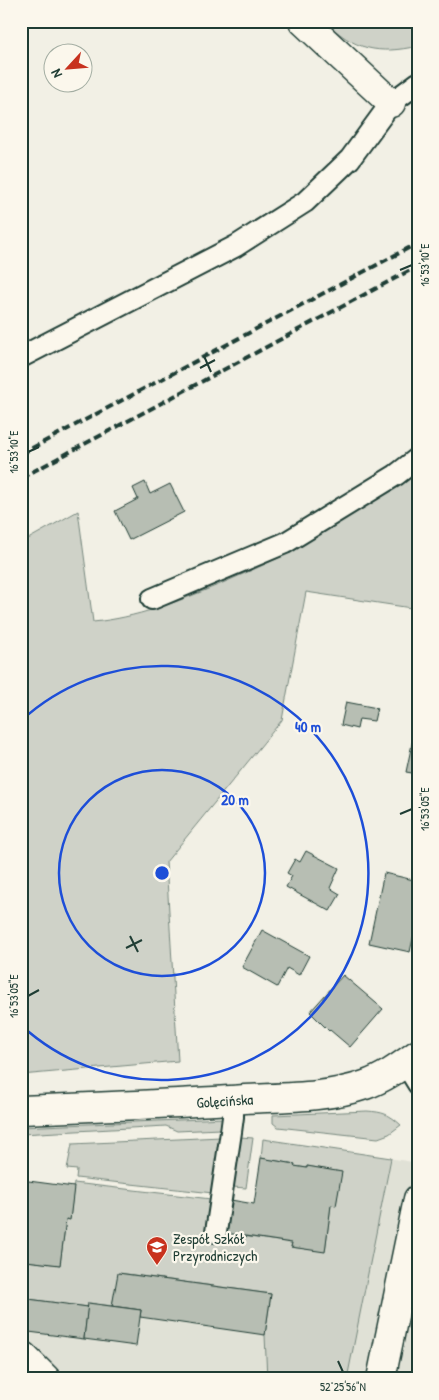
<svg xmlns="http://www.w3.org/2000/svg" width="439" height="1400" font-family="'Patrick Hand',sans-serif">
<style>
.built{fill:#e0e1d6}
.green{fill:#cfd2c8;stroke:#77887e}
.building{fill:#b7beb3;stroke:#1f3d34}
.lines{fill:none;stroke-linecap:round;stroke-linejoin:round}
.lane-casing{stroke:#1f3d34;stroke-width:24}
.street-casing{stroke:#1f3d34;stroke-width:31}
.lane{stroke:#fbf7ec;stroke-width:20}
.street{stroke:#fbf7ec;stroke-width:28}
.rail{stroke:#1f3d34;stroke-width:4;stroke-dasharray:8 4;stroke-linecap:butt}
.ticks{fill:none;stroke:#1f3d34;stroke-width:2}
.ring{fill:none;stroke:#1d4ed8;stroke-width:2.5}
.labels{text-anchor:middle;dominant-baseline:central;stroke-width:4.5;stroke-linejoin:round;paint-order:stroke}
.street-label{font-size:15px;fill:#1f3d34;stroke:#fbf7ec}
.poi-label{font-size:15px;fill:#1f3d34;stroke:#fbf7ec;text-anchor:start}
.centre{fill:#1d4ed8;stroke:#fbf7ec;stroke-width:2.5}
.ring-label{font-size:15px;text-anchor:middle;font-weight:bold;fill:#1d4ed8;stroke:#fbf7ec;stroke-width:4.5;stroke-linejoin:round;paint-order:stroke}
.neatline{fill:none;stroke:#1f3d34;stroke-width:2}
.ticks-label{font-size:12px;text-anchor:middle;fill:#1f3d34}
</style>
<rect width="100%" height="100%" fill="#f2f0e5"/>
<filter id="ink" filterUnits="userSpaceOnUse"><feTurbulence type="fractalNoise" baseFrequency=".02" numOctaves="2"/><feDisplacementMap in="SourceGraphic" scale="10" xChannelSelector="R" yChannelSelector="G"/><feConvolveMatrix kernelMatrix="1 2 1 2 8 2 1 2 1" color-interpolation-filters="sRGB"/></filter>
<g filter="url(#ink)">
<!-- built -->
<polygon class="built" points="365,1154 418,1163 418,1379 21,1379 21,1298 88,1307 84,1339 136,1346 141,1310 88,1303 96,1249 344,1283"/>
<!-- green -->
<g class="green">
<path d="M325 21H418V46C378 55 354 50 325 21Z"/>
<path d="M418 468V609L306 592 282 720 166 862 178 1061 21 1075V543L78 511 93 622C136 618 177 602 218 585 245 573 272 562 298 548Z"/>
<path d="M367 1111C383 1112 389 1114 401 1125L389 1134 378 1138 278 1127 273 1123V1115Z"/>
<polygon points="224,1118 220,1129 177,1131 166,1126 21,1134 21,1127"/>
<polygon points="221,1137 213,1193 76,1178 77,1170 67,1169 72,1144"/>
<polygon points="240,1137 253,1138 246,1188 233,1187 239,1152"/>
<polygon points="263,1139 391,1158 347,1379 267,1379 265,1335 271,1294 119,1273 112,1306 89,1303 88,1307 21,1298 21,1257 27,1258 27,1261 60,1265 66,1219 70,1219 74,1183 211,1199 207,1231 292,1243 291,1247 325,1251 331,1205 336,1205 341,1172 307,1166 307,1168 294,1166 295,1164 261,1158"/>
</g>
<!-- building -->
<g class="building">
<polygon points="145,482 150,494 170,484 184,512 129,540 115,511 138,499 133,488"/>
<polygon points="346,702 377,708 374,721 359,719 357,729 341,725"/>
<polygon points="418,716 418,774 406,772"/>
<polygon points="306,851 339,868 330,888 340,894 330,911 286,887 292,876 287,873 295,859 300,862"/>
<polygon points="384,873 418,881 418,916 410,952 369,943"/>
<polygon points="262,930 309,956 299,975 287,968 277,987 242,967"/>
<polygon points="343,975 383,1009 350,1047 330,1030 329,1031 310,1012"/>
<polygon points="261,1158 295,1164 294,1166 307,1168 307,1166 342,1172 336,1206 331,1205 325,1252 291,1247 292,1243 225,1233 231,1200 254,1204"/>
<polygon points="21,1180 74,1187 70,1220 66,1219 60,1265 26,1261 27,1258 21,1257"/>
<polygon points="118,1273 271,1294 265,1335 140,1317 141,1310 112,1306"/>
<polygon points="21,1298 88,1307 84,1339 21,1331"/>
<polygon points="88,1303 141,1310 136,1346 84,1339"/>
</g>
<g class="lines">
<!-- lane casing -->
<g class="lane-casing">
<g id="lane">
<polyline points="21,357 236,246 305,202 350,159 391,103 418,83"/>
<polyline points="152,599 285,543 396,475 418,458"/>
<polyline points="405,1063 418,1084"/>
<polyline points="216,1232 231,1132 233,1117 233,1100"/>
</g>
</g>
<!-- street casing -->
<g class="street-casing">
<g id="street">
<polyline points="303,21 391,103"/>
<path id="s1" d="M21 1110C96 1107 171 1104 245 1099 285 1097 327 1098 365 1085 385 1078 401 1066 418 1054"/>
<polyline points="21,1355 23,1356 46,1379"/>
<polyline points="381,1379 418,1199"/>
</g>
</g>
<!-- lane -->
<use href="#lane" class="lane"/>
<!-- street -->
<use href="#street" class="street"/>
<!-- rail -->
<g class="rail">
<polyline points="21,454 418,243"/>
<polyline points="21,478 418,266"/>
</g>
</g>
</g>
<!-- ticks -->
<path class="ticks" d="M400 270 412 265M204 356 211 372M200 368 215 360M28 452 39 447M400 814 412 809M130 936 138 952M126 948 142 940M28 996 39 990M338 1361 343 1372"/>
<!-- distance rings -->
<g class="ring">
<circle cx="162" cy="873" r="103"/>
<path d="M22 720A207 207 0 1 1 22 1026"/>
</g>
<!-- icons -->
<defs>
<g id="school-pin" transform="scale(1.125)"><path d="M0 17L-7.5 6A9.5 9.5 0 1 1 7.5 6Z" fill="#c8321e" stroke="#fbf7ec"/><path d="M0-5L7-2L0 1L-7-2ZM-4 1L0 2.5L4 1V4Q0 6-4 4Z" fill="#fff"/></g>
</defs>
<g fill-rule="evenodd">
<use href="#school-pin" x="157" y="1247"/>
</g>
<g class="labels">
<!-- street labels -->
<g class="street-label">
<text stroke="none"><textPath href="#s1" startOffset="204">Golęcińska</textPath></text>
</g>
<!-- poi labels -->
<g class="poi-label">
<text x="173" y="1238">Zespół Szkół<tspan x="173" dy="17">Przyrodniczych</tspan></text>
</g>
</g>
<circle cx="162" cy="873" r="8" class="centre"/>
<g class="ring-label">
<text x="308" y="732">40 m</text>
<text x="235" y="805">20 m</text>
</g>
<!-- margin -->
<rect width="439" height="1400" fill="none" stroke="#fbf7ec" stroke-width="55"/>
<!-- north arrow -->
<g transform="translate(68 68) rotate(244)"><circle r="24" fill="#fbf7ec" stroke="#a3ada2"/>
<path d="M0-4L9 19L0 12L-9 19Z" fill="#c8321e"/>
<text y="-8" font-size="14" font-weight="bold" text-anchor="middle" fill="#1f3d34">N</text>
</g>
<rect x="28" y="28" width="384" height="1344" class="neatline"/>
<g class="ticks-label">
<text transform="translate(425 265) rotate(-90)" y="4">16°53'10"E</text>
<text transform="translate(14 452) rotate(-90)" y="4">16°53'10"E</text>
<text transform="translate(425 809) rotate(-90)" y="4">16°53'05"E</text>
<text transform="translate(14 996) rotate(-90)" y="4">16°53'05"E</text>
<text x="343" y="1391">52°25'56"N</text>
</g>
</svg>
